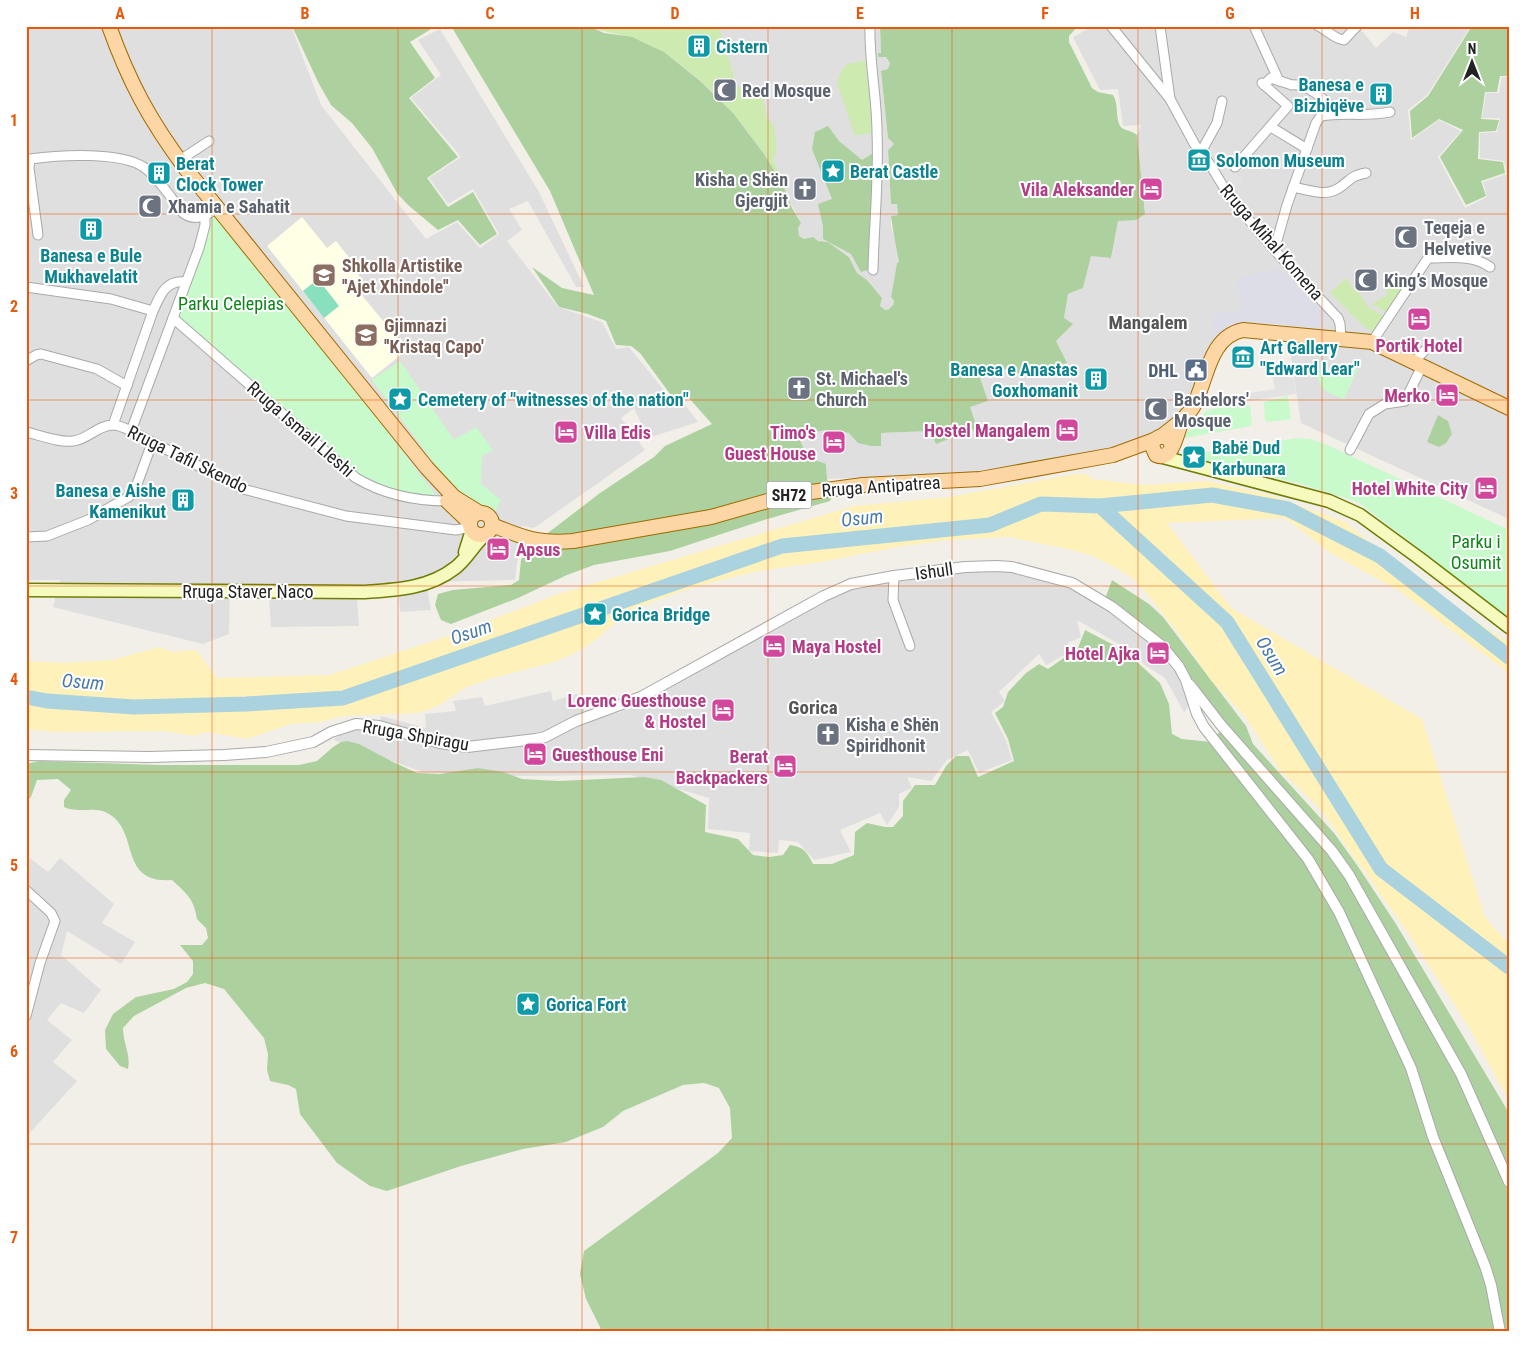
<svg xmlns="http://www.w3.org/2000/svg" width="1535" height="1358" font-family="'Roboto Condensed',sans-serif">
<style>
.residential{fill:#e0dfdf}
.education{fill:#ffffe5}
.grass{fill:#cdebb0}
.forest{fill:#add19e}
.sand{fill:#fff1ba}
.park{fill:#c8facc}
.pitch{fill:#88e0be}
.parking{fill:#e2e2e2}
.plaza{fill:#dddde8}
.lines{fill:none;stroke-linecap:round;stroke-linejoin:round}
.river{stroke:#aad3df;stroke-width:15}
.minor-casing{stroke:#a9a9a9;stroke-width:11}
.tertiary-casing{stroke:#a9a9a9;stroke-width:12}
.secondary-casing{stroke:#707d05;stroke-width:15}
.primary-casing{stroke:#a06b00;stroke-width:16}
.minor{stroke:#fff;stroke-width:9}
.tertiary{stroke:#fff;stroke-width:10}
.secondary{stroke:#f7fabf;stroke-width:12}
.primary{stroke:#fcd6a4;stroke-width:14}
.grid{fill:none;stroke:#e8590c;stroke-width:1;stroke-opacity:0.55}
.labels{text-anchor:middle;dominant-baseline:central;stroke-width:4;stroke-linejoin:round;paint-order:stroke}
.shield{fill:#fff;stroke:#646464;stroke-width:1}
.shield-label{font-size:16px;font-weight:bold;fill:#222}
.culture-label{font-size:18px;font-weight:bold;fill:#0d838f;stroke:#fff;text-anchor:start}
.worship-label{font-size:18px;font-weight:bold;fill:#5b616d;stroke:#fff;text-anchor:start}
.hotel-label{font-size:18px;font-weight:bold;fill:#b23c85;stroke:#fff;text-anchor:end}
.street-label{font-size:18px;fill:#222;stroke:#fff}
.education-label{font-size:18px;font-weight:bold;fill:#785e54;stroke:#fff;text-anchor:start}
.park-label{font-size:18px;fill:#0c8416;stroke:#fff}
.service-label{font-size:18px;font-weight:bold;fill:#4e5e75;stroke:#fff;text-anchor:end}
.neighbourhood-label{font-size:19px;font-weight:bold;fill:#555;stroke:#fff}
.water-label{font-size:19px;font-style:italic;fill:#4a7aab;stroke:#fff}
.neatline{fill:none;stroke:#e8590c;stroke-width:2}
.grid-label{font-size:16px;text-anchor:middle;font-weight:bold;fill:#e8590c}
</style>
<rect width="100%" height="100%" fill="#f2efe9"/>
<!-- residential -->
<g class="residential">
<polygon points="26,26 291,26 321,105 426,239 457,222 480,248 499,234 473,189 448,204 429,178 461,157 411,98 441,75 418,40 440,29 539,192 584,287 576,287 528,201 509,209 522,230 507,241 558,307 602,322 616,349 629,347 671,399 681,400 698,422 648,438 634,408 621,418 645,450 534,528 522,526 515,580 426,582 431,610 400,612 398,583 356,585 359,626 271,627 268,585 230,583 229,634 203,644 53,607 60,580 26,580"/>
<polygon points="589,26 880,26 881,53 879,57 886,57 890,63 888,69 881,72 888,138 894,144 888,150 891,204 897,204 898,215 891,216 891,225 900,262 897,263 891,298 894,302 892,307 886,310 881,308 880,305 882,298 867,280 857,273 849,256 828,242 818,241 813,237 804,239 799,236 798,228 801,223 789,200 664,52 644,42"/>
<polygon points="1093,26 1358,26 1376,48 1393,32 1406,37 1410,26 1471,26 1427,95 1408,110 1411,140 1439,120 1461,131 1438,157 1465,208 1487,197 1483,182 1507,174 1504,161 1480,158 1480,133 1497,132 1500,118 1482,118 1486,93 1499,93 1502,77 1509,77 1509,519 1301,423 1286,325 1253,323 1235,326 1221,334 1212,344 1187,411 1172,424 1127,446 968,473 827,479 826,465 807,457 797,435 826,430 849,433 871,446 881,445 880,433 931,431 936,444 969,407 988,401 978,375 1002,368 1025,376 1056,341 1064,318 1068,294 1083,288 1091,256 1111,258 1118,221 1145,213 1137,135 1141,125 1123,126 1118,89 1100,90 1073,37"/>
<polygon points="1009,569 1066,584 1087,595 1095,603 1157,644 1177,667 1191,704 1184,712 1165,678 1145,665 1131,651 1077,620 1081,637 1068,643 1073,650 1046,665 1039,654 999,692 1005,701 991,712 1006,740 1012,760 979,773 968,750 947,760 931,781 907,777 912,788 899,794 899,807 887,825 880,813 840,830 851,852 814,860 798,842 779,840 778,853 749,851 750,833 708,829 709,798 631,775 513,776 423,772 333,740 349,728 379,729 381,716 426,728 425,714 456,711 453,701 482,697 485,706 551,691 553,701 577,694 589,722 632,708 654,693 664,698 665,686 831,596 855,586 955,572"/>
<polygon points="27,856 48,872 60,858 114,904 102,923 135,942 121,964 67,931 61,955 101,990 84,1013 61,1003 47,1020 72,1040 53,1062 77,1081 26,1137"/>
</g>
<!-- education -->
<polygon class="education" points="302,217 327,248 336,241 352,261 350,263 367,287 360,293 407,350 372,378 267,246"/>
<!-- grass -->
<g class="grass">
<path d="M589 26H719L737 87 741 86 745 96 762 92 767 118 774 125C775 136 779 151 773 160L781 176 787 195C762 138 700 68 643 42 626 34 607 34 589 26Z"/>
<polygon points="865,60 874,132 855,136 837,83 841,71 847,64"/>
<polygon points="1346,278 1354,291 1357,290 1368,307 1386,317 1374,333 1361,324 1330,293"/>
<polygon points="1389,280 1403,290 1387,313 1372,304 1388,294 1383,283"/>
</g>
<!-- forest -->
<g class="forest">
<polygon points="292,26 436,26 410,42 435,78 409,98 458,157 427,178 448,207 473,192 497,234 480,245 458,220 438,230 408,205 397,193 372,148 352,123 331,105 318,82"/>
<path d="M451 26H589L604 33 632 37 664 52 700 81 733 113 764 154 782 183 792 208 801 223 798 228 799 236 804 239 813 237 818 241 828 242 849 257 857 273 867 280 882 298 880 306 885 310 889 309 893 305 894 301 891 297 897 263 899 262 894 236 891 216 898 215 897 204H891L888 150 894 144 888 138 881 71 888 69 890 63 886 57H878V53H881L880 26H1078L1069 36V42L1092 88 1098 92 1113 95C1119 104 1115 116 1120 126 1123 131 1132 130 1137 135L1145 214 1136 220 1118 221 1111 258 1091 256 1083 288 1068 294 1064 318 1073 324 1056 341 1067 363 1025 376 1002 368 979 375 988 401 970 407 977 428 936 444 930 431 881 433V446H871L858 443 849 433 826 430 798 435 807 457 826 464 827 479 833 494 830 501 764 520 670 551 594 565 567 575 518 598 451 624 441 620 435 605 438 594 453 590 511 585 519 580 521 560 527 549 600 493 654 457 665 446 712 424 688 397 673 398 640 353 631 346 616 345 606 321 588 314 559 307 532 267 562 288 594 295 550 191Z"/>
<polygon points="1472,26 1509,26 1509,76 1500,76 1497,92 1485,92 1481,119 1499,120 1496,131 1479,132 1478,159 1503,162 1505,173 1481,181 1486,196 1466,205 1440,157 1463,130 1439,119 1412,138 1410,111 1428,96"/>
<polygon points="828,126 839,141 862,160 875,152 871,269 861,272 851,254 823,239 823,226 818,204 832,199 812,149 815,132"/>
<polygon points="1438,415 1448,421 1452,434 1446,443 1439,447 1427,442"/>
<path d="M1112 580 1149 604 1163 617 1246 726 1253 744 1334 833 1357 865 1396 924 1509 1113V1332H601L600 1327 586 1299 580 1274 584 1251 718 1153 732 1138 730 1108 719 1088 704 1083 683 1085 623 1111 603 1127 566 1142 523 1149 461 1166 387 1191 370 1186 337 1163 300 1114 296 1089 288 1085 270 1081 267 1070 268 1054 264 1038 224 989 205 983 186 988 134 1016 123 1028C123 1043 131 1055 128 1069L120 1066 106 1049 105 1030 113 1014 136 997 174 989 187 982 193 974V961L180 945H202L208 938 206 928 197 919C194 899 187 894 172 880 118 884 140 832 109 814 95 805 78 814 64 807V800L71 790 58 779 37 780 31 797 26 802V764L39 761 160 765H299L317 761 333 747 341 742 347 741 359 744 393 762 417 773 440 774 478 768 503 772 522 779 559 781 644 777 661 780 706 805 705 832 738 839 753 855 769 857 783 855 790 845C804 847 807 852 813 864H832L854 855 855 832 867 823 885 827H893L903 816V801L915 785H935L946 766 956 756H969L978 777 1014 761 1008 739 995 713 1003 707 1008 692 1026 673 1039 664 1048 669 1078 648 1085 630 1125 651 1160 683 1169 704 1172 734 1182 739 1211 742 1225 725 1163 644 1105 599Z"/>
</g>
<!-- sand -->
<polygon class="sand" points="1075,474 1086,474 1092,479 1144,485 1208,481 1274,496 1345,522 1429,589 1509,643 1509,673 1398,590 1332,554 1285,518 1167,523 1231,608 1422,719 1485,917 1509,945 1509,1101 1470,1029 1408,933 1321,810 1278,768 1247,719 1210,679 1180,635 1147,594 1132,578 1116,568 1093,556 1068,549 1009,537 947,540 897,547 821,562 759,571 726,579 691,588 647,604 617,621 593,642 573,654 554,662 489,679 466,687 438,706 419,713 343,716 320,722 290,724 247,739 207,732 192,736 167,731 55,732 26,729 26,661 65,663 112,660 160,647 172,652 196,650 217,678 330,675 457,633 561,593 854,506 949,497"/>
<!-- park -->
<g class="park">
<polygon points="216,213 375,410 377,418 438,498 420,497 371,482 348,466 301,422 177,317 207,236 209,220"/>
<polygon points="400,361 454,440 476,427 493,450 482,456 481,484 501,500 492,517 478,508 452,487 372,380"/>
<path d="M1352 367 1358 369 1344 399C1329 394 1318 389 1317 372Z"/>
<polygon points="1288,396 1291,419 1267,422 1265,420 1264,402"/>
<polygon points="1246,403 1250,406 1252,423 1251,426 1179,439 1193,427 1207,410"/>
<polygon points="1298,438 1310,439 1323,443 1509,530 1509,618 1358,502 1298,483 1195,461 1191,459 1190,457 1193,454"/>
</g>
<!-- pitch -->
<polygon class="pitch" points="318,279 339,306 324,318 303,291"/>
<!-- parking -->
<g class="parking">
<polygon points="1210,142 1244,181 1228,192 1203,152"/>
<polygon points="1292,369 1296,394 1212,407 1211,399 1275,389 1272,373"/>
</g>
<!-- plaza -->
<polygon class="plaza" points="1279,268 1325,312 1326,318 1322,325 1313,328 1253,321 1234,325 1214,337 1211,314 1241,310 1236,278"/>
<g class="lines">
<!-- river -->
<g class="river">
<polyline points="1100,506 1212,495 1288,509 1380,556 1509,657"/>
<polyline points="26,697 47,701 134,707 246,704 343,698 782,546 990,525 1041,504 1100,506 1227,622 1381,869 1509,967"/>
</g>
<!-- minor casing -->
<g class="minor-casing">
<g id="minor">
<path d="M870 26C869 62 877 97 877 133 879 179 874 224 873 270"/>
<polyline points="1111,26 1170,99 1195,145 1209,163 1231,199 1279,255 1338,318 1340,324 1341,338"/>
<polyline points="1160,26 1170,99"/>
<polyline points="1254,26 1279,81"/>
<path d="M1318 26C1327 30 1334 39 1344 40L1357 26"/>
<path d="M1264 85 1271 78 1292 85C1308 83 1327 102 1337 113"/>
<polyline points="1271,127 1307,149"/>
<polyline points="1201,152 1217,123 1222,101"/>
<polyline points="180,160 209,141"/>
<polyline points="1235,167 1288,106 1262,83"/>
<path d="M1293 187C1308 190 1326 197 1339 188 1351 180 1350 176 1366 173"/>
<path d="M38 235 29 168 30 159C59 155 122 151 145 168 160 180 171 198 183 213 195 222 206 216 217 208"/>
<path d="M1272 247 1276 243 1278 237 1287 205 1316 123 1321 116C1344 112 1367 117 1390 112"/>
<path d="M26 287 111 299 153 311C160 295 166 279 186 282"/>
<path d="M173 318 356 478C383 494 416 501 447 501"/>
<path d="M1372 342 1428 258C1449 258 1472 254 1490 267"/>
<polyline points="26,361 36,355 41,354 97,369 127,386"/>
<polyline points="1414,362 1424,351"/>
<polyline points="113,425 153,311"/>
<polyline points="131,431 199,248 205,225 205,216"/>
<path d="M26 432C40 435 58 443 73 441 87 440 98 425 113 425 119 425 125 428 131 431L243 489 346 516 456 530 471 527"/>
<polyline points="1350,450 1369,414 1385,404 1405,401 1422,366"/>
<polyline points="26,537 47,536 88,520 130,496 136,487 152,443"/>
<polyline points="894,576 893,600 910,646"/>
<polyline points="26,890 51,913 55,921 40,963 26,1016"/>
</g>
</g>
<!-- tertiary casing -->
<g class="tertiary-casing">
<g id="tertiary">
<polyline points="1190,685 1221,725 1332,851 1349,875 1461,1074 1509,1182"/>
<polyline points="26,755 149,757 224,755 266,752 313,742 331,732 356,724 379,726 440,743 467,747 536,739 545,737 576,721 641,697 824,596 851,584 894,576 965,567 996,566 1012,567 1072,583 1112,607 1162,646 1179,667 1186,680 1197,714 1204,727 1308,859 1339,912 1411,1068 1433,1137 1485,1266 1491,1285 1500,1332"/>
</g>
</g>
<!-- secondary casing -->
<g class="secondary-casing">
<g id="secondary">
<polyline points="1159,456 1329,501 1360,515 1419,558 1509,627"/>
<polyline points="465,552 472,530"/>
<path d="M26 590 363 592C395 590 428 589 455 568 467 559 474 544 486 534"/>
</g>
</g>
<!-- primary casing -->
<g class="primary-casing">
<g id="primary">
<path d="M109 26C129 82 150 121 186 169L427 468 454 497 480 513"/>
<path d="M1162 436C1173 427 1185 420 1193 407 1207 382 1208 337 1243 330L1372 342 1509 408"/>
<path d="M1172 445 1167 437H1159L1154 440 1152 446 1156 455C1173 462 1176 434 1182 421"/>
<polyline points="447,501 470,523"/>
<circle cx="481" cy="524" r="11"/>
<path d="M492 525C524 538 538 544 573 541L711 517 789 495 863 485 980 479 1113 455 1154 440"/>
</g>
</g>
<!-- minor -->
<use href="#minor" class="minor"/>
<!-- tertiary -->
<use href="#tertiary" class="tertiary"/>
<!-- secondary -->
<use href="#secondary" class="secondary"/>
<!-- primary -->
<use href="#primary" class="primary"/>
</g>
<!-- grid -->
<path class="grid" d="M212 26V1332M398 26V1332M582 26V1332M768 26V1332M952 26V1332M1138 26V1332M1322 26V1332M26 214H1509M26 400H1509M26 586H1509M26 772H1509M26 958H1509M26 1144H1509"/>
<!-- icons -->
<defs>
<g id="building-square" transform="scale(1.25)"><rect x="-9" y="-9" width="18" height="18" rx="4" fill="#0f9aa8" stroke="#fff"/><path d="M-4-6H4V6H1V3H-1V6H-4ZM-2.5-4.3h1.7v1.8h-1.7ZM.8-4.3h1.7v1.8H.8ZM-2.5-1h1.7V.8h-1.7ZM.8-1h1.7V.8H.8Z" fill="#fff"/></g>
<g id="mosque-square" transform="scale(1.25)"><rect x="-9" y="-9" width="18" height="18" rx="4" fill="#6b7280" stroke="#fff"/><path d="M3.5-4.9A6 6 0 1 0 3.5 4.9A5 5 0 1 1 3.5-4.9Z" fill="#fff"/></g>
<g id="museum-square" transform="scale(1.25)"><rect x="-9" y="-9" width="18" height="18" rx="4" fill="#0f9aa8" stroke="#fff"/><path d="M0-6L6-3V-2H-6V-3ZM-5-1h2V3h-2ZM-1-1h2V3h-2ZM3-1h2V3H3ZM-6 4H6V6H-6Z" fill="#fff"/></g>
<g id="sight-square" transform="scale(1.25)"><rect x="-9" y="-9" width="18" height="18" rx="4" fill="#0f9aa8" stroke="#fff"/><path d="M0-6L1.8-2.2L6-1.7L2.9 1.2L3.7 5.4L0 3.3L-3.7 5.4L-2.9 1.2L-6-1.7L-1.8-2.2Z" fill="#fff"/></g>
<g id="church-square" transform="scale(1.25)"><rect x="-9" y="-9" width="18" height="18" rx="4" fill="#6b7280" stroke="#fff"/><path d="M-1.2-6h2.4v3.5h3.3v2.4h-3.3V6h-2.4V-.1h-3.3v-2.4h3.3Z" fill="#fff"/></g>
<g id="hotel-square" transform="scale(1.25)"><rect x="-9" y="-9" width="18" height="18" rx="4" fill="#d1479c" stroke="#fff"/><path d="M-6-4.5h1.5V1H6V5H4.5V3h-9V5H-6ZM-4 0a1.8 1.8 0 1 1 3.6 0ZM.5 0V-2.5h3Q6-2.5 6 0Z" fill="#fff"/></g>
<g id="school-square" transform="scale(1.25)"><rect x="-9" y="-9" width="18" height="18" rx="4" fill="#8d6e63" stroke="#fff"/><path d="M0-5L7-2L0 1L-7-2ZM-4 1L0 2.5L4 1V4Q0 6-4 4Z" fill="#fff"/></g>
<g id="civic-square" transform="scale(1.25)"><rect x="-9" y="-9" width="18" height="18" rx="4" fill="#5c6f8a" stroke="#fff"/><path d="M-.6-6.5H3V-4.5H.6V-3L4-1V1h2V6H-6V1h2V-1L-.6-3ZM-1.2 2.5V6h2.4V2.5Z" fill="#fff"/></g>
</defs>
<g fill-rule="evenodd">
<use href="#building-square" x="699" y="46"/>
<use href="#mosque-square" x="725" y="90"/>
<use href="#building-square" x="1381" y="94"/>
<use href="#museum-square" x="1199" y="160"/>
<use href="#sight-square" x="833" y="171"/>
<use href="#building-square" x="159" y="173"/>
<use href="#church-square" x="805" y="189"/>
<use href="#hotel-square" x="1151" y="189"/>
<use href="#mosque-square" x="150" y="206"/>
<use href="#building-square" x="91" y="229"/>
<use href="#mosque-square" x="1406" y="237"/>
<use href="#school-square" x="324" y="275"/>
<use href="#mosque-square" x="1366" y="280"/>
<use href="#hotel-square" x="1419" y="319"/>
<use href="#school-square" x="366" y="335"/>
<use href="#museum-square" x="1243" y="357"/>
<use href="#civic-square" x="1196" y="370"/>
<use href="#building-square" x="1096" y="379"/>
<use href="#church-square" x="799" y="388"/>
<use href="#hotel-square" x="1447" y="395"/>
<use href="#sight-square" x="400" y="399"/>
<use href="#mosque-square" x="1156" y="409"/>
<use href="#hotel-square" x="1067" y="430"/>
<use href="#hotel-square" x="566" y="432"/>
<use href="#hotel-square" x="834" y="442"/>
<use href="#sight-square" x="1194" y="457"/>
<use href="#hotel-square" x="1486" y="488"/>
<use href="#building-square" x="183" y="500"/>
<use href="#hotel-square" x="498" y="549"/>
<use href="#sight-square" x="595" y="614"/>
<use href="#hotel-square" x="774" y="646"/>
<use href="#hotel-square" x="1158" y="653"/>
<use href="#hotel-square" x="723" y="710"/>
<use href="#church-square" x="828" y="734"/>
<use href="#hotel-square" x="535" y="754"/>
<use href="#hotel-square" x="785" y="766"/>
<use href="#sight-square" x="528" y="1004"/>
</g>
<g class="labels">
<!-- shield labels -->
<rect class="shield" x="766.5" y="481.5" width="45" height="27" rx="4"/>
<g class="shield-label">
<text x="789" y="495">SH72</text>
</g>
<!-- culture labels -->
<g class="culture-label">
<text x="716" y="46">Cistern</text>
<text x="1364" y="84" text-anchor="end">Banesa e<tspan x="1364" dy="21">Bizbiqëve</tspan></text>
<text x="1216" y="160">Solomon Museum</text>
<text x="176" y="163">Berat<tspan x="176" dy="21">Clock Tower</tspan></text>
<text x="850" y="171">Berat Castle</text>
<text x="91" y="255" text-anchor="middle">Banesa e Bule<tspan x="91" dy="21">Mukhavelatit</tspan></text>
<text x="1260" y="347">Art Gallery<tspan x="1260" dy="21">"Edward Lear"</tspan></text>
<text x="1078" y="369" text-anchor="end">Banesa e Anastas<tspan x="1078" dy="21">Goxhomanit</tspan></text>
<text x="418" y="399">Cemetery of "witnesses of the nation"</text>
<text x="1212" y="447">Babë Dud<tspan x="1212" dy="21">Karbunara</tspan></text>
<text x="166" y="490" text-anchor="end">Banesa e Aishe<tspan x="166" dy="21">Kamenikut</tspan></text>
<text x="612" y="614">Gorica Bridge</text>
<text x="546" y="1004">Gorica Fort</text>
</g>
<!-- worship labels -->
<g class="worship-label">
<text x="742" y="90">Red Mosque</text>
<text x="788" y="179" text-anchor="end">Kisha e Shën<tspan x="788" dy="21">Gjergjit</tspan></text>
<text x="168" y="206">Xhamia e Sahatit</text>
<text x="1424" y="227">Teqeja e<tspan x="1424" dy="21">Helvetive</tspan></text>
<text x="1384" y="280">King’s Mosque</text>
<text x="816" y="378">St. Michael's<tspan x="816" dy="21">Church</tspan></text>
<text x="1174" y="399">Bachelors'<tspan x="1174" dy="21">Mosque</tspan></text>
<text x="846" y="724">Kisha e Shën<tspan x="846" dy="21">Spiridhonit</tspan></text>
</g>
<!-- hotel labels -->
<g class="hotel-label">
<text x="1134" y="189">Vila Aleksander</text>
<text x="1419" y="345" text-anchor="middle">Portik Hotel</text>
<text x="1430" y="395">Merko</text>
<text x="1050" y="430">Hostel Mangalem</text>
<text x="584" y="432" text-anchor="start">Villa Edis</text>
<text x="816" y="432">Timo's<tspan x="816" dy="21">Guest House</tspan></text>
<text x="1468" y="488">Hotel White City</text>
<text x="516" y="549" text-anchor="start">Apsus</text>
<text x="792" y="646" text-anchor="start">Maya Hostel</text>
<text x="1140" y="653">Hotel Ajka</text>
<text x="706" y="700">Lorenc Guesthouse<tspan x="706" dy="21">&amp; Hostel</tspan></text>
<text x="552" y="754" text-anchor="start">Guesthouse Eni</text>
<text x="768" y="756">Berat<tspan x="768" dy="21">Backpackers</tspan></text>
</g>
<!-- street labels -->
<g class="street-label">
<text transform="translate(1272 242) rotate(49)">Rruga Mihal Komena</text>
<text transform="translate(301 429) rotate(41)">Rruga Ismail Lleshi</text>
<text transform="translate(188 459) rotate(26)">Rruga Tafil Skendo</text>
<text transform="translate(881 486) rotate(-4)">Rruga Antipatrea</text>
<text transform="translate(934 571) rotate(-8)">Ishull</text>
<text x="248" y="591">Rruga Staver Naco</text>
<text transform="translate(416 735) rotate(10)">Rruga Shpiragu</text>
</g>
<!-- education labels -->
<g class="education-label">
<text x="342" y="265">Shkolla Artistike<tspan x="342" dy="21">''Ajet Xhindole''</tspan></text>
<text x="384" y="325">Gjimnazi<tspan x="384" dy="21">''Kristaq Capo'</tspan></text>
</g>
<!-- park labels -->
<g class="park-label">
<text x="231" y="303">Parku Celepias</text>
<text x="1476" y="541">Parku i<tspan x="1476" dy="21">Osumit</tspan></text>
</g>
<!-- service labels -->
<g class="service-label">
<text x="1178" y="370">DHL</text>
</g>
<!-- neighbourhood labels -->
<g class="neighbourhood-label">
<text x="1148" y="322">Mangalem</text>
<text x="813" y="707">Gorica</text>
</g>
<!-- water labels -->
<g class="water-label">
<text transform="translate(862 518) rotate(-6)">Osum</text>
<text transform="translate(471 632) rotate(-19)">Osum</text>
<text transform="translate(1272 656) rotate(58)">Osum</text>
<text transform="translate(83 682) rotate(5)">Osum</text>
</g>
</g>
<!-- border -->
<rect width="1535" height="1358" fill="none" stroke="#ffffff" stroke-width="55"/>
<!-- north arrow -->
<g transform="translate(1472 62)" stroke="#ffffff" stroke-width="4" paint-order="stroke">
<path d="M0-4L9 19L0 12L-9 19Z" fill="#222222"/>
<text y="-8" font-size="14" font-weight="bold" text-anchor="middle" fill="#222222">N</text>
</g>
<rect x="28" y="28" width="1480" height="1302" class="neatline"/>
<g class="grid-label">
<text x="120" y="19">A</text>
<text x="305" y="19">B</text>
<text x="490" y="19">C</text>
<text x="675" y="19">D</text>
<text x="860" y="19">E</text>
<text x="1045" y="19">F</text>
<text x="1230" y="19">G</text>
<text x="1415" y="19">H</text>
<text x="14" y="126">1</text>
<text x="14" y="312">2</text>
<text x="14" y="499">3</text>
<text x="14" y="685">4</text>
<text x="14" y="871">5</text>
<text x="14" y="1057">6</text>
<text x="14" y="1243">7</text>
</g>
</svg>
